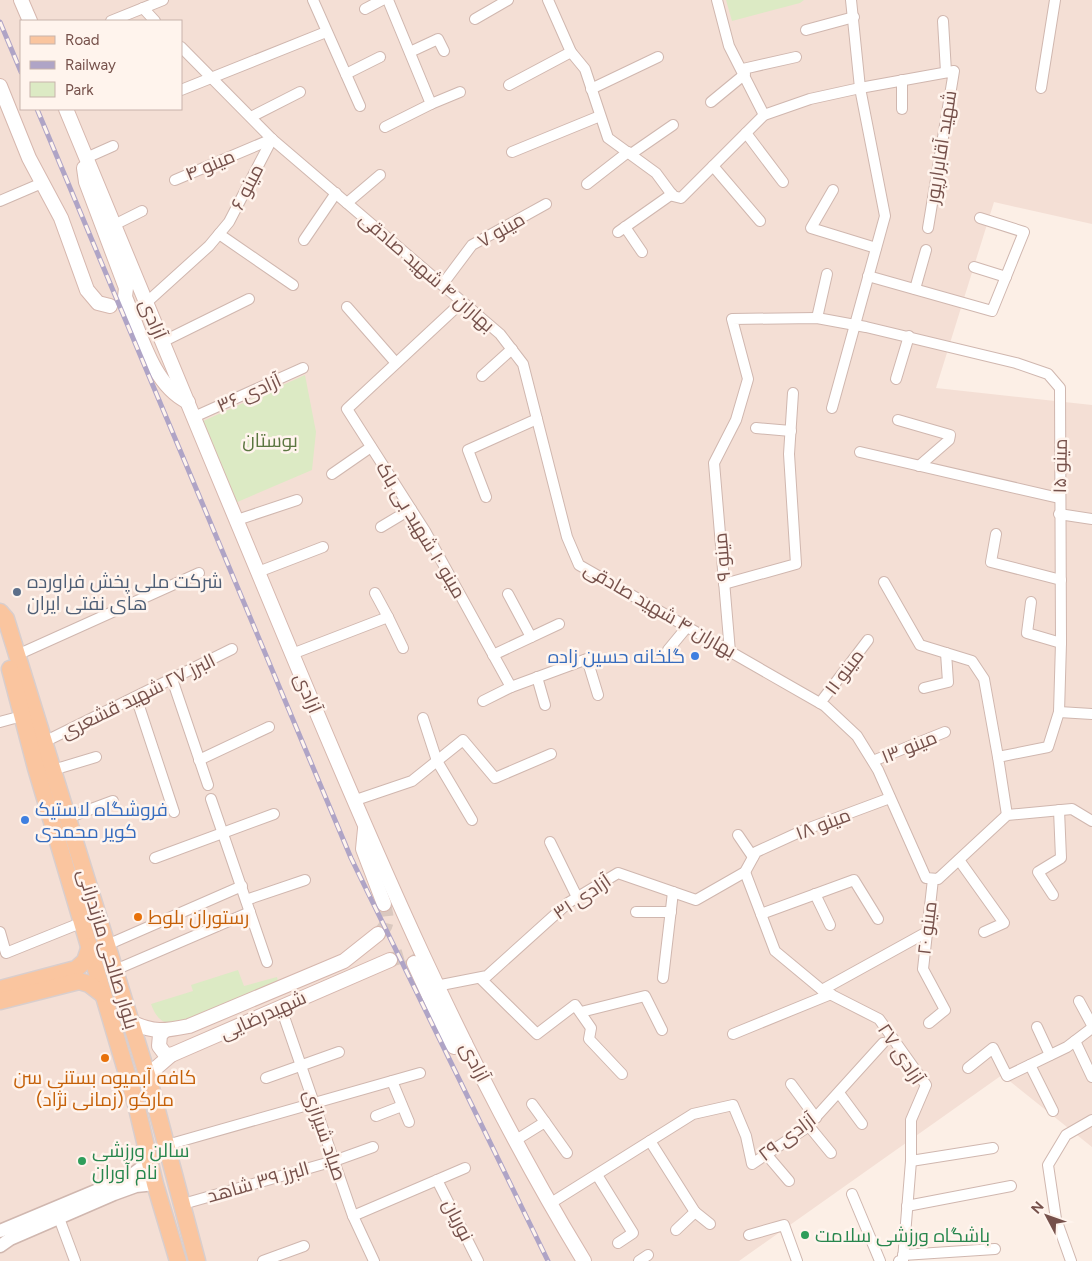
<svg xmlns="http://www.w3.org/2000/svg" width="1092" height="1261" font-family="Figtree,Cairo,sans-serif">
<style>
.residential{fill:#f4dfd5;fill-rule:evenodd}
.green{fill:#dceac4}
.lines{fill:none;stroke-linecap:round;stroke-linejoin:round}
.secondary-tunnel{stroke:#dac8bf;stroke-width:14;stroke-dasharray:14 7;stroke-linecap:butt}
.minor-casing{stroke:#d0b7af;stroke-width:12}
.tertiary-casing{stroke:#d0b7af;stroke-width:15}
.secondary-casing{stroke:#d6b7ae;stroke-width:16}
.primary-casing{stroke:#d9cecd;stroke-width:19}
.minor{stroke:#fff;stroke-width:10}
.tertiary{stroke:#fff;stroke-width:12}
.secondary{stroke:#fff;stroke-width:14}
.primary{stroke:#fac59f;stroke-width:16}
.rail-casing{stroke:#afa4c6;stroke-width:5}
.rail{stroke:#fff4ed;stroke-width:3;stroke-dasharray:9;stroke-linecap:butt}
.service-dot{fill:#5c6f8a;stroke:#fff4ed;stroke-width:2}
.shop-dot{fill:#3f7fe0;stroke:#fff4ed;stroke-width:2}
.food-dot{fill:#e8710a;stroke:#fff4ed;stroke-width:2}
.leisure-dot{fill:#2e9e5b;stroke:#fff4ed;stroke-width:2}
.labels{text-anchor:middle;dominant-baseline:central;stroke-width:5;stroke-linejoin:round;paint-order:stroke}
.street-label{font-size:19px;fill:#76514b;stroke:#fff4ed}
.park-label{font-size:19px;fill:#5b7640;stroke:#fff4ed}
.service-label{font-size:19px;fill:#4e5e75;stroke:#fff4ed;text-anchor:start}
.shop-label{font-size:19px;fill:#366cbe;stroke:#fff4ed;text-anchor:end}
.food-label{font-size:19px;fill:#c56008;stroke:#fff4ed;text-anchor:start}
.leisure-label{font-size:19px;fill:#27864d;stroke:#fff4ed;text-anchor:start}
</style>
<rect width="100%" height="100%" fill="#fcefe6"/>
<!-- residential -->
<path class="residential" d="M0 0H1092V224L994 202 936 388 1092 405V1147L1002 1075 739 1261H0ZM21 21H181V109H21Z"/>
<!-- green -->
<g class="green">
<polygon points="726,0 804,0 800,3 732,21"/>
<polygon points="305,375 316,432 312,470 235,503 201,422"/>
<path d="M238 970 244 986 277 977 278 981 174 1025C160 1022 156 1017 151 1004L193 991 191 985Z"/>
</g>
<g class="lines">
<!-- secondary-tunnel -->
<g class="secondary-tunnel">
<path d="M378 934C390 925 387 918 384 904"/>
<polyline points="390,960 407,955 414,963"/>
</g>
<!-- minor casing -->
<g class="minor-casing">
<g id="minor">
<polyline points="313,0 360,106"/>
<polyline points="548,0 571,52 585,69 608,138 656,173 673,196 681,198 764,115 810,99 860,88 851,0"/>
<polyline points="717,0 729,46 764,115"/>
<polyline points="143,8 155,21"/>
<polyline points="365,9 382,0"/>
<polyline points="475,19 508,0"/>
<polyline points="111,21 163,0"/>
<polyline points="943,21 946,72"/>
<polyline points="806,30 854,17"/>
<polyline points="181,47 272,139 500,334 523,364 567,537 579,565 825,706 857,736 878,770 926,878 938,879 1007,815 1072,809 1092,821"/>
<polyline points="410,52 438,39 444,51"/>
<polyline points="743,69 796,57"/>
<polyline points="346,74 380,57"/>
<polyline points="902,80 902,109"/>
<polyline points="509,85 571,52"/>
<polyline points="1041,88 1055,0"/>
<polyline points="591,89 658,57"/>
<polyline points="181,90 326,32"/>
<polyline points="711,102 745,74"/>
<polyline points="431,104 460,92"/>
<polyline points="251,117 300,92"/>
<polyline points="385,127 431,104 388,0"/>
<polyline points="746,133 783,182"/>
<polyline points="512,152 600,116"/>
<polyline points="631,154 673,125"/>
<polyline points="86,158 113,146"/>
<polyline points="713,166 760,221"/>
<polyline points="175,180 272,139"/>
<polyline points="587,184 628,152"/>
<polyline points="833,190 811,228 876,248"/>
<polyline points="0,201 42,183"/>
<polyline points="347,203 380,175"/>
<polyline points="114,225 142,211"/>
<polyline points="625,227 642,252"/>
<polyline points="618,232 672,194"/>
<polyline points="219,234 293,285"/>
<polyline points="304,240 336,193"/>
<polyline points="974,267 1006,277"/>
<polyline points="868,276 992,311 1024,232 980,218"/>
<polyline points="442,285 472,245 546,204"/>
<polyline points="915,289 926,250"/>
<polyline points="462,302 347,409 425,531 511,687 587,659 598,695"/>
<polyline points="146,303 209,246 229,222 272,139"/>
<polyline points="347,307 396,363"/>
<polyline points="817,318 827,274"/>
<polyline points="162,342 249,299"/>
<polyline points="482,376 512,349"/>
<polyline points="896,379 909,336"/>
<polyline points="832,408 885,216 860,88 954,71 928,228"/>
<polyline points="194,417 303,368"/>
<polyline points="898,420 950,435 949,440 919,466"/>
<polyline points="756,428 791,431"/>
<polyline points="860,452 1059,498"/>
<polyline points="332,474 371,447"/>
<polyline points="486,497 468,450 537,419"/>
<polyline points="1059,514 1092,519"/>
<polyline points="237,520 297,500"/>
<polyline points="381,527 411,509"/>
<polyline points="996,534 991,562 1061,580"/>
<polyline points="258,572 323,547"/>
<polyline points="884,582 920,645 972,661 984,679 998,757"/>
<polyline points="724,584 796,564 789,454 793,393"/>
<polyline points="508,594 531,637"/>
<polyline points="1031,602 1027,633 1061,643"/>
<polyline points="388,617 403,648"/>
<polyline points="668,650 687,627"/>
<polyline points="730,652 714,463 736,420 748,379 732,319 817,318 866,327 1016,363 1048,374 1060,388 1061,643 1059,712 1048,747 998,757 1007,815"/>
<polyline points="292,654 388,617 375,593"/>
<polyline points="17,655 199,573"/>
<polyline points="493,655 559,624"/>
<polyline points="537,677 545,705"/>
<polyline points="172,679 208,785"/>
<polyline points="924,688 948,682 946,653"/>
<polyline points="136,697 174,812"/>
<polyline points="483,701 511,687"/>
<polyline points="820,703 868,640"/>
<polyline points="1059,712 1092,714"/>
<polyline points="423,718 437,761 472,820"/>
<polyline points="0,722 22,716"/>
<polyline points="44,742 232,649"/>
<polyline points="199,760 269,727"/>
<polyline points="873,761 945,732"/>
<polyline points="53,770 96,757"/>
<polyline points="211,799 267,962"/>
<polyline points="353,801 412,781 463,740 495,778 551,754"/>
<polyline points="67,818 113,801"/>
<polyline points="738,835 753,857"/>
<polyline points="550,842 577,897"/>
<polyline points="155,858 274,814"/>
<polyline points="959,860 1004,923 984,932"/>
<polyline points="745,872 775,951 822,990 879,1019 926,1085 911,1120 911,1161 903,1260 899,1261"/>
<polyline points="815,894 830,925"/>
<polyline points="1053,895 1038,872 1061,858 1059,810"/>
<polyline points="246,900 305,880"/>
<polyline points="636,912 671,912"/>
<polyline points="761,914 854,880 878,919"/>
<polyline points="0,932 6,953 83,922"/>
<polyline points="107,945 242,886"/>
<polyline points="115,970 250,912"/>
<polyline points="480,978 537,1034 575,1005 591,1028 589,1039 622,1074"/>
<polyline points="663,978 673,892"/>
<polyline points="436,986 487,976 568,903 618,873 696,900 745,872 756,852 804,830 890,798"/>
<polyline points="822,990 927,932"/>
<polyline points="1079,1001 1092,1025"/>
<polyline points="281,1008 353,1216 374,1261"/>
<polyline points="581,1012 645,996 662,1030"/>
<polyline points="929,1023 945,1010 923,969 933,879"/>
<polyline points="1037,1027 1050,1055"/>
<polyline points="733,1034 831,994"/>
<polyline points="1075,1041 1092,1077"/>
<polyline points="1030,1065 1053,1111"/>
<polyline points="968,1068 993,1048 1007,1076 1067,1047 1092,1028"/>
<polyline points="266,1078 339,1052"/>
<polyline points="392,1081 409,1122"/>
<polyline points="791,1084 816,1118"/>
<polyline points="839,1093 862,1124"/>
<polyline points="532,1104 545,1122"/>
<polyline points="376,1116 402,1106"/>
<polyline points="808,1125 831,1153"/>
<polyline points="516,1140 545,1122 567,1153"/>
<polyline points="650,1141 695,1212 676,1230"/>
<polyline points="167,1145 420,1073"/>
<polyline points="766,1154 789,1181"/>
<polyline points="911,1161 993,1148"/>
<polyline points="597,1175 633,1233 618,1243"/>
<polyline points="437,1180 478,1261"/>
<polyline points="852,1194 880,1261"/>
<polyline points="551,1203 693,1114 733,1105 746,1136 752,1164 806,1128 883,1043"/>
<polyline points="183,1204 334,1161 373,1147"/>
<polyline points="907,1206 1011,1186"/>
<polyline points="695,1212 710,1224"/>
<polyline points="353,1216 465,1168"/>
<polyline points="59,1218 75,1261"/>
<polyline points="749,1235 784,1225 797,1261"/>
<polyline points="903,1255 995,1249"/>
<polyline points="263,1261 304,1246"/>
<polyline points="639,1261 648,1255"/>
<polyline points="1071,1261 1056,1219 1048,1165 1066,1135 1092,1120"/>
</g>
</g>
<!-- tertiary casing -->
<g class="tertiary-casing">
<g id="tertiary">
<polyline points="0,1231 129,1177 149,1162"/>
<polyline points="0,1246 10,1239 114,1194 136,1186 155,1184"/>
</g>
</g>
<!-- secondary casing -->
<g class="secondary-casing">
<g id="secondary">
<polyline points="21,0 30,21"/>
<polyline points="0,86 29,158 61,218 87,290 98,303 110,306"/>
<path d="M66 109C138 285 212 461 285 637 374 850 464 1064 584 1261"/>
<path d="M84 168 86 182 126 288 125 297C140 332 152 385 188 402"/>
<polyline points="365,829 363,849 384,904"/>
<polyline points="414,963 450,1042 454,1047 465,1043"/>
<path d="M131 1022C154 1033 164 1031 189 1026L344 961 378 934"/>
<polyline points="164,1031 160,1035 159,1046 165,1054 171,1055"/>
<polyline points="150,1084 156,1068 171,1055 390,960"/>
</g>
</g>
<!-- primary casing -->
<g class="primary-casing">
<g id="primary">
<polyline points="0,612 6,619 150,1084 197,1261"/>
<polyline points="10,669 36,768 136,1104 155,1184 178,1261"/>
<polyline points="0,989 76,969 85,961 90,946"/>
<polyline points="0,1001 79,981 89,984 102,994"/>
</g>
</g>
<!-- minor -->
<use href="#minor" class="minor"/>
<!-- tertiary -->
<use href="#tertiary" class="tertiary"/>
<!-- secondary -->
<use href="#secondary" class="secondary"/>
<!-- primary -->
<use href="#primary" class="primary"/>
<!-- rail casing -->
<g class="rail-casing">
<g id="rail">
<polyline points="0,22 21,72"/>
<polyline points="37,109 351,858 548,1261"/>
</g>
</g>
<!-- rail -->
<use href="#rail" class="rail"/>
</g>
<!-- markers -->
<circle class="service-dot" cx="17" cy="592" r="5"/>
<g class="shop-dot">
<circle cx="695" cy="656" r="5"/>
<circle cx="25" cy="820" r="5"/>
</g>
<g class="food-dot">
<circle cx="138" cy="917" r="5"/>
<circle cx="105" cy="1058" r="5"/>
</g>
<g class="leisure-dot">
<circle cx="82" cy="1161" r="5"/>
<circle cx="805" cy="1235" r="5"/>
</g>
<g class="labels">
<!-- street labels -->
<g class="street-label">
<text transform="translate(941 147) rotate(-81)">شهید آقابرارپور</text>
<text transform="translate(210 165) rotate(-23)">مینو ۴</text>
<text transform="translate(247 187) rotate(-63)">مینو ۶</text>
<text transform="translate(501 230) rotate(-30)">مینو ۷</text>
<text transform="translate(427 272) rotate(41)">بهاران ۴ شهید صادقی</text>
<text transform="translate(153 319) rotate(67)">آزادی</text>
<text transform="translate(249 393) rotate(-24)">آزادی ۳۶</text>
<text transform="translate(1060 466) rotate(-89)">مینو ۱۵</text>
<text transform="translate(421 530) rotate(59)">مینو ۱۰ شهید بی باک</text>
<text transform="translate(722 557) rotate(-95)">مینو ۹</text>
<text transform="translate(660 610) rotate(30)">بهاران ۴ شهید صادقی</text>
<text transform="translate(844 672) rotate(-53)">مینو ۱۱</text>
<text transform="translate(308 693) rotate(67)">آزادی</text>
<text transform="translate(138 696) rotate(-26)">البرز ۲۷ شهید قشعری</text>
<text transform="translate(909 747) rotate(-22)">مینو ۱۳</text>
<text transform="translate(823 824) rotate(-21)">مینو ۱۸</text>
<text transform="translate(582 897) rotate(-34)">آزادی ۳۱</text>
<text transform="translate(927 928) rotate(-83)">مینو ۲۰</text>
<text transform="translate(108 949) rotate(73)">بلوار صالحی مازندرانی</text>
<text transform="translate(263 1015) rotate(-24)">شهیدرضایی</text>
<text transform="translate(901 1054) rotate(57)">آزادی ۲۷</text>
<text transform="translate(475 1062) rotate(63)">آزادی</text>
<text transform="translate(325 1135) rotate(71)">صیاد شیرازی</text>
<text transform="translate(787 1137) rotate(-37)">آزادی ۲۹</text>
<text transform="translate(258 1182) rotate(-16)">البرز ۳۹ شاهد</text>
<text transform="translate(458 1220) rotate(63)">نوریان</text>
</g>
<!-- park labels -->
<g class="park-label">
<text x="270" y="440">بوستان</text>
</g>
<!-- service labels -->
<g class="service-label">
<text x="27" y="581">شرکت ملی پخش فراورده<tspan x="27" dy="22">های نفتی ایران</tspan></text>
</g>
<!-- shop labels -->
<g class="shop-label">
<text x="685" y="656">گلخانه حسین زاده</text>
<text x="35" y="809" text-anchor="start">فروشگاه لاستیک<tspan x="35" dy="22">کویر محمدی</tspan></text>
</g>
<!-- food labels -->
<g class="food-label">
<text x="148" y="917">رستوران بلوط</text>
<text x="105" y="1077" text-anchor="middle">کافه آبمیوه بستنی سن<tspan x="105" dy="22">مارکو (زمانی نژاد)</tspan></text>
</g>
<!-- leisure labels -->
<g class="leisure-label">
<text x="92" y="1150">سالن ورزشی<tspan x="92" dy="22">نام آوران</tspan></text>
<text x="815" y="1235">باشگاه ورزشی سلامت</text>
</g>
</g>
<!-- legend -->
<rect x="20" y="20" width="162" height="90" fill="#fff4ed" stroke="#c8b3ac"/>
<rect x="30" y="36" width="25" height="8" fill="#fac59f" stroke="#c8b3ac"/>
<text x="65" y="45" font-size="15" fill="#76514b">Road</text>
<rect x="30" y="61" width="25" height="8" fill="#afa4c6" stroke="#c8b3ac"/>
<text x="65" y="70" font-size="15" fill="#76514b">Railway</text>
<rect x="30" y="82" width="25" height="15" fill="#dceac4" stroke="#c8b3ac"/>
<text x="65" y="95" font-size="15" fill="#76514b">Park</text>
<!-- north arrow -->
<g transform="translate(1047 1216) rotate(311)" stroke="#fff4ed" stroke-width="4" paint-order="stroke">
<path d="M0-4L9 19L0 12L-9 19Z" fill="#76514b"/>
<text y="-8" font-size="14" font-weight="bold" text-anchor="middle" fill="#76514b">N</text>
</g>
</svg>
